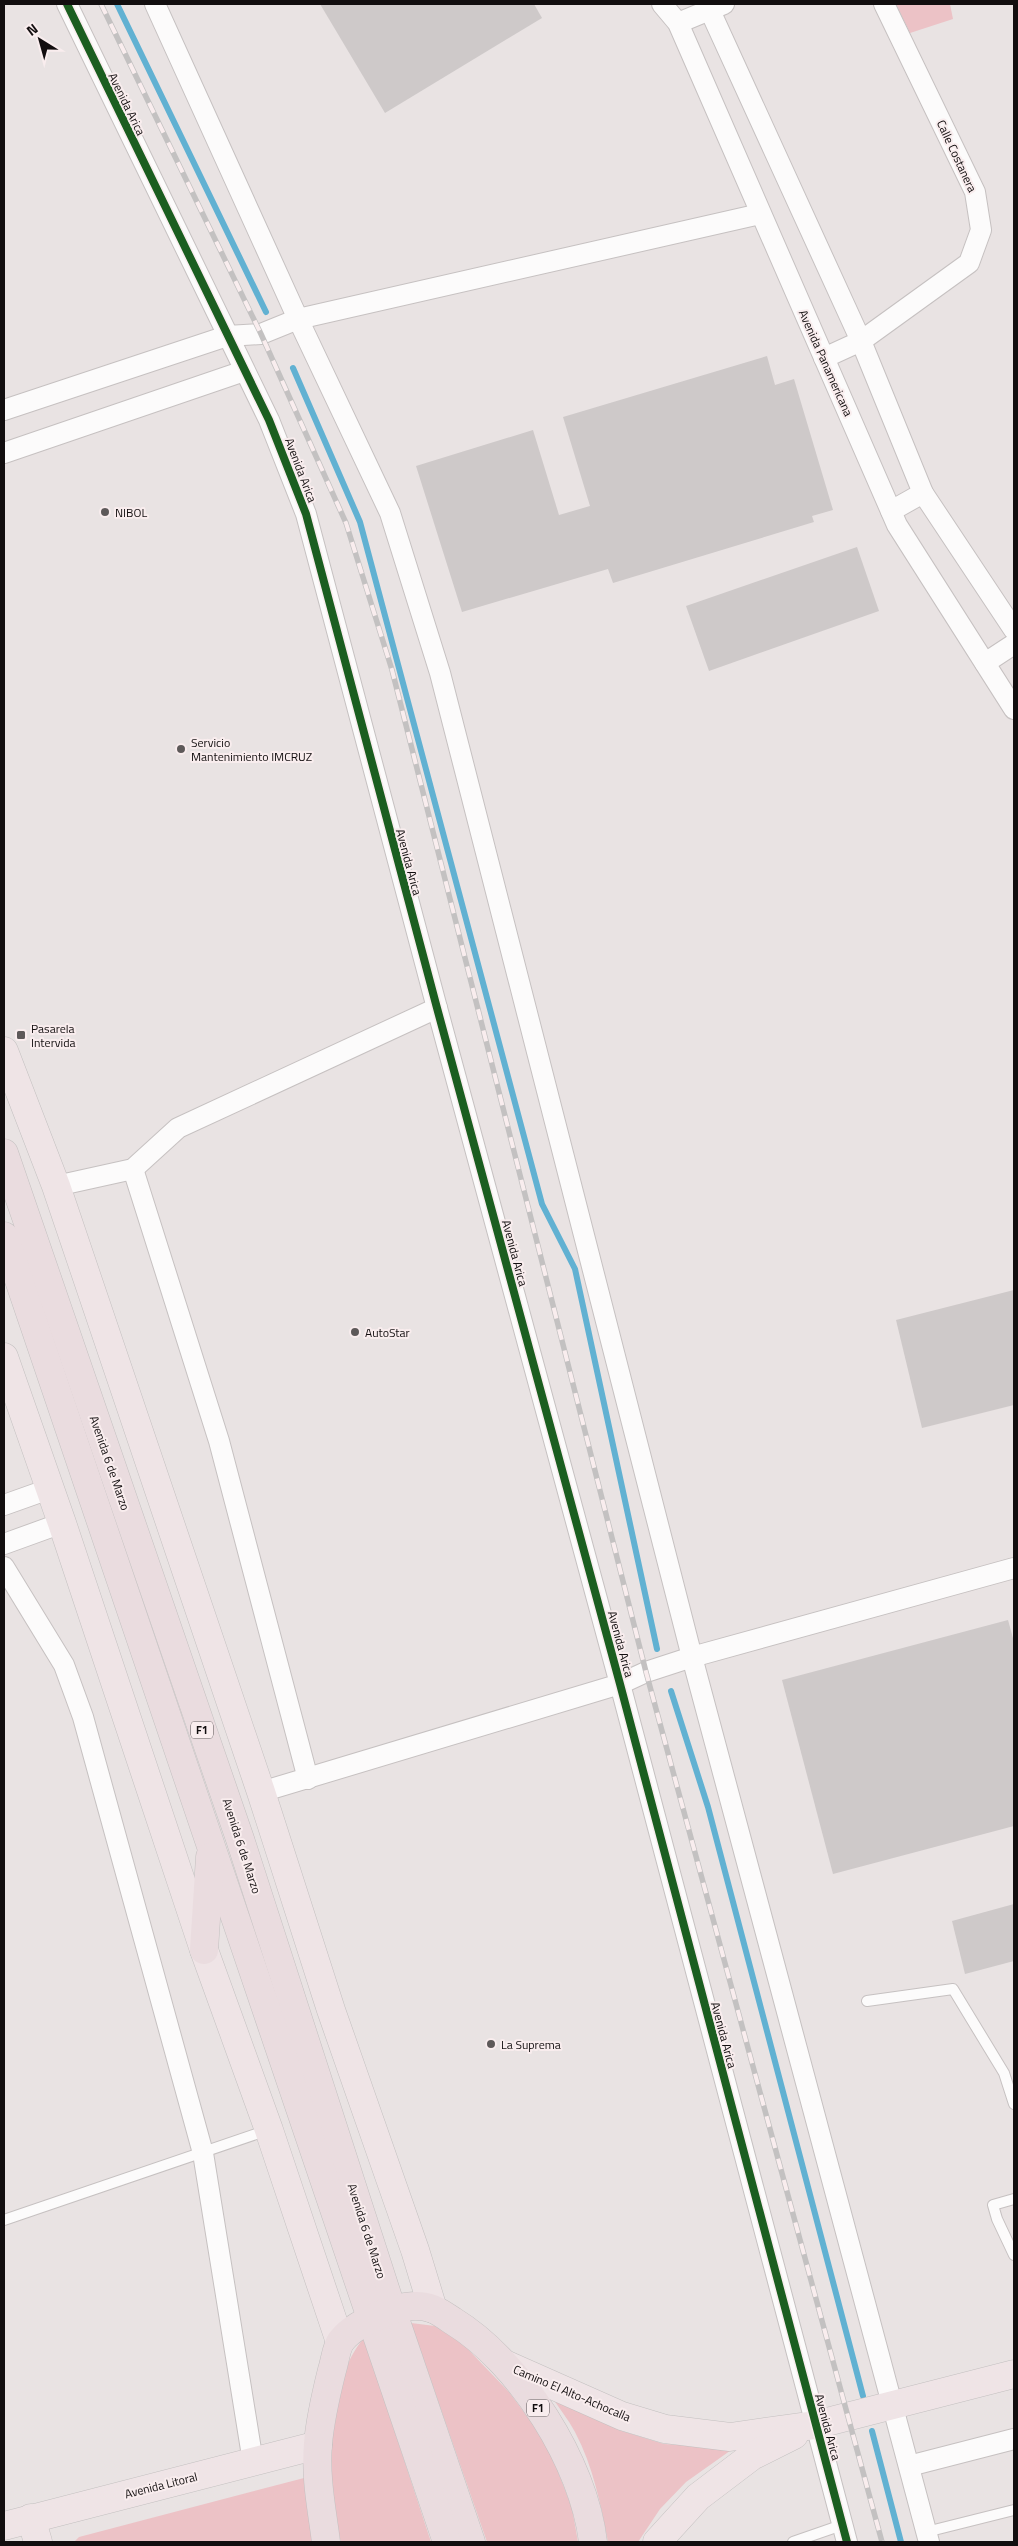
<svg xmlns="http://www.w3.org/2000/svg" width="1018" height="2546" font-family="'Titillium Web',sans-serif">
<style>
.green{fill:#ecc2c6}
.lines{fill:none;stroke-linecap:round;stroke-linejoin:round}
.stream{stroke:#61b1d2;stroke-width:6}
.building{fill:#cec9c9}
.service-casing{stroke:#c6c1c1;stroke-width:12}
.minor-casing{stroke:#c6c1c1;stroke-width:22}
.primary-casing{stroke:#c3c0c0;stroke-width:29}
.trunk-casing{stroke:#c3c0c0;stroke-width:29}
.service{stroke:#fcfbfb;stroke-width:10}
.minor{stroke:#fcfbfb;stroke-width:20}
.primary{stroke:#efe4e6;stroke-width:28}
.trunk{stroke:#eadcdf;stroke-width:28}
.rail-casing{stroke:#c3c1c1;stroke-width:5.5}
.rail{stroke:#f9edee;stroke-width:4;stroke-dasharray:11;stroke-linecap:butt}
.cycleway-casing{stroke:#f9edee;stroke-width:11}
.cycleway{stroke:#1b5e20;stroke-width:8}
.poi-dot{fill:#5d5959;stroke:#f9edee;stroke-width:2}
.labels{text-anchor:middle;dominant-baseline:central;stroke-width:4;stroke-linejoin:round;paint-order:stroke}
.shield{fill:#f9edee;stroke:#575152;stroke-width:1}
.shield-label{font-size:11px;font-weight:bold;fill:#120e0f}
.street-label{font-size:12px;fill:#120e0f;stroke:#f9edee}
.poi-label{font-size:12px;fill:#120e0f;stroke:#f9edee;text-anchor:start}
</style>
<rect width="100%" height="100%" fill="#e9e3e3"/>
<!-- green -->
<g class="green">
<polygon points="896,4 950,4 953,19 910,33"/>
<polygon points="411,2323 435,2326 463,2344 509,2392 547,2443 572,2508 578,2542 487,2542"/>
<path d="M364 2338 431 2542H341C323 2488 325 2382 364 2338Z"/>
<path d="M551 2396 622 2431 664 2444 734 2448 686 2482 660 2509 638 2542H608C601 2505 593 2466 575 2432 568 2419 559 2408 551 2396Z"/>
<polygon points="304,2478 314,2542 74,2542 79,2537"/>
</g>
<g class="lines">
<!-- stream -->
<g class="stream">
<polyline points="117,4 266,312"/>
<polyline points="293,368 360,522 542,1204 575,1269 657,1649"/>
<polyline points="671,1691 708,1807 863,2396"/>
<polyline points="872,2431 901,2542"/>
</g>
</g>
<!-- building -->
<g class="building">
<polygon points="320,4 534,4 542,18 385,113"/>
<polygon points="767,356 775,385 794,379 833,510 812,516 814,522 613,583 608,569 462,612 416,466 533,430 559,515 590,506 563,417"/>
<polygon points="857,547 879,611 709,671 686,606"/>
<polygon points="1014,1290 1014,1405 922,1428 896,1320"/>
<polygon points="1008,1620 1014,1642 1014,1826 833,1874 782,1680"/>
<polygon points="1014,1904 1014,1961 965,1974 952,1921"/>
</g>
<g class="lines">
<!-- service casing -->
<g class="service-casing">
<g id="service">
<polyline points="867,2001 953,1989 1004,2073 1014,2104"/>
<polyline points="1014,2199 993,2205 997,2219 1014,2255"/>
<polyline points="4,2220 268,2130"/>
<polyline points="926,2532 1014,2510"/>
<polyline points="793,2542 842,2525"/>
</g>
</g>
<!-- minor casing -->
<g class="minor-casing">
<g id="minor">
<polyline points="67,4 269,420 306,514 437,1008 620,1684 847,2542"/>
<polyline points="155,4 298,319 390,513 440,673 692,1657 929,2542"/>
<polyline points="662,4 678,23 897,525 1014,709"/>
<polyline points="707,4 861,341 923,493 1014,630"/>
<polyline points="678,23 724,4"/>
<polyline points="824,358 861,341 969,263 981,230 975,192 884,4"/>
<polyline points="4,410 227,336 261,334 298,319 760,214"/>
<polyline points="4,453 244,371"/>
<polyline points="891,511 923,493"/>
<polyline points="985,663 1014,644"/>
<polyline points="133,1169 219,1441 308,1779"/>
<polyline points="56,1186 133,1169 178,1128 437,1008"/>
<polyline points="4,1505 49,1489"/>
<polyline points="4,1544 62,1523"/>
<polyline points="4,1567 64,1665 83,1717 203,2153 253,2462"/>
<polyline points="261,1792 620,1684 646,1672 692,1657 1014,1568"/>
<polyline points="909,2466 1014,2439"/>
</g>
</g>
<!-- primary casing -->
<g class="primary-casing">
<g id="primary">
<polyline points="4,1051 56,1186 261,1792 331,2010 415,2250 433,2309"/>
<polyline points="4,1357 62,1523 204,1950 269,2130 340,2342"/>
<polyline points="507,2365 622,2416 665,2429 730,2437 815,2425 1014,2374"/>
<polyline points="31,2518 38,2542"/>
<polyline points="4,2526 318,2445"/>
<polyline points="657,2542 698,2497 752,2456 794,2435"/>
</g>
</g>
<!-- trunk casing -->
<g class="trunk-casing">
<g id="trunk">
<polyline points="4,1153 240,1839 392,2310 471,2542"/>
<polyline points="4,1236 447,2542"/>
<polyline points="204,1950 210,1857"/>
<path d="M326 2542C322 2510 315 2477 318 2444 320 2419 326 2394 332 2370 335 2361 336 2348 341 2341 351 2328 367 2321 382 2314 397 2307 417 2303 433 2309 440 2312 447 2317 453 2321 520 2362 584 2463 593 2542"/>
</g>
</g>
<!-- service -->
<use href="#service" class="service"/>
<!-- minor -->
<use href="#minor" class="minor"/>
<!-- primary -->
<use href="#primary" class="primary"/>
<!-- trunk -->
<use href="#trunk" class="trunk"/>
<!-- rail casing -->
<g class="rail-casing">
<polyline id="rail" points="101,4 261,334 346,523 392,670 646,1672 882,2542"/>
</g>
<!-- rail -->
<use href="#rail" class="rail"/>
<!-- cycleway casing -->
<g class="cycleway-casing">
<polyline id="cycleway" points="67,4 269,420 306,514 437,1008 620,1684 847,2542"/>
</g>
<!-- cycleway -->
<use href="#cycleway" class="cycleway"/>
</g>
<!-- markers -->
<g class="poi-dot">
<circle cx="105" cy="512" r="5"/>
<circle cx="181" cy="749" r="5"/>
<rect x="16" y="1030" width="10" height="10" rx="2.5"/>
<circle cx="355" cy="1332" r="5"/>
<circle cx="491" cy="2044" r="5"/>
</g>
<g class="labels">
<!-- shield labels -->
<g class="shield">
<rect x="191" y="1721.5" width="22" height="17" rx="4"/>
<rect x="527" y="2399.5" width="22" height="17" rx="4"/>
</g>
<g class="shield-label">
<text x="202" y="1730">F1</text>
<text x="538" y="2408">F1</text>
</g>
<!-- street labels -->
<g class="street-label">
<text transform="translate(127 104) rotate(64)">Avenida Arica</text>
<text transform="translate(957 156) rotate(65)">Calle Costanera</text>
<text transform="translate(826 363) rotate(66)">Avenida Panamericana</text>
<text transform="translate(301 470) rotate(69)">Avenida Arica</text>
<text transform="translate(409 862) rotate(75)">Avenida Arica</text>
<text transform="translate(515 1253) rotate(75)">Avenida Arica</text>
<text transform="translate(110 1463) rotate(71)">Avenida 6 de Marzo</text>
<text transform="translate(621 1644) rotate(75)">Avenida Arica</text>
<text transform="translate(242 1846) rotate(72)">Avenida 6 de Marzo</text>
<text transform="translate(724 2035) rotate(75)">Avenida Arica</text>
<text transform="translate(367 2231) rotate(72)">Avenida 6 de Marzo</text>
<text transform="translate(572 2393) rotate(23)">Camino El Alto-Achocalla</text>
<text transform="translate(828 2427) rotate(75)">Avenida Arica</text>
<text transform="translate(161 2485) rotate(-14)">Avenida Litoral</text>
</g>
<!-- poi labels -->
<g class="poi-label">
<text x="115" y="512">NIBOL</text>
<text x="191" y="742">Servicio<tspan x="191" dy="14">Mantenimiento IMCRUZ</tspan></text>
<text x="31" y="1028">Pasarela<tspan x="31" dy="14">Intervida</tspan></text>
<text x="365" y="1332">AutoStar</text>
<text x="501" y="2044">La Suprema</text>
</g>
</g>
<!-- border -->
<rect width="1018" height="2546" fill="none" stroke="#120e0f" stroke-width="10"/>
<!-- north arrow -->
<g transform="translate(40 40) rotate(323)" stroke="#f9edee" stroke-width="4" paint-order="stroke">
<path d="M0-4L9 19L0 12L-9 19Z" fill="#120e0f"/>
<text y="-8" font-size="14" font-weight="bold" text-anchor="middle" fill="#120e0f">N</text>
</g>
</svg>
